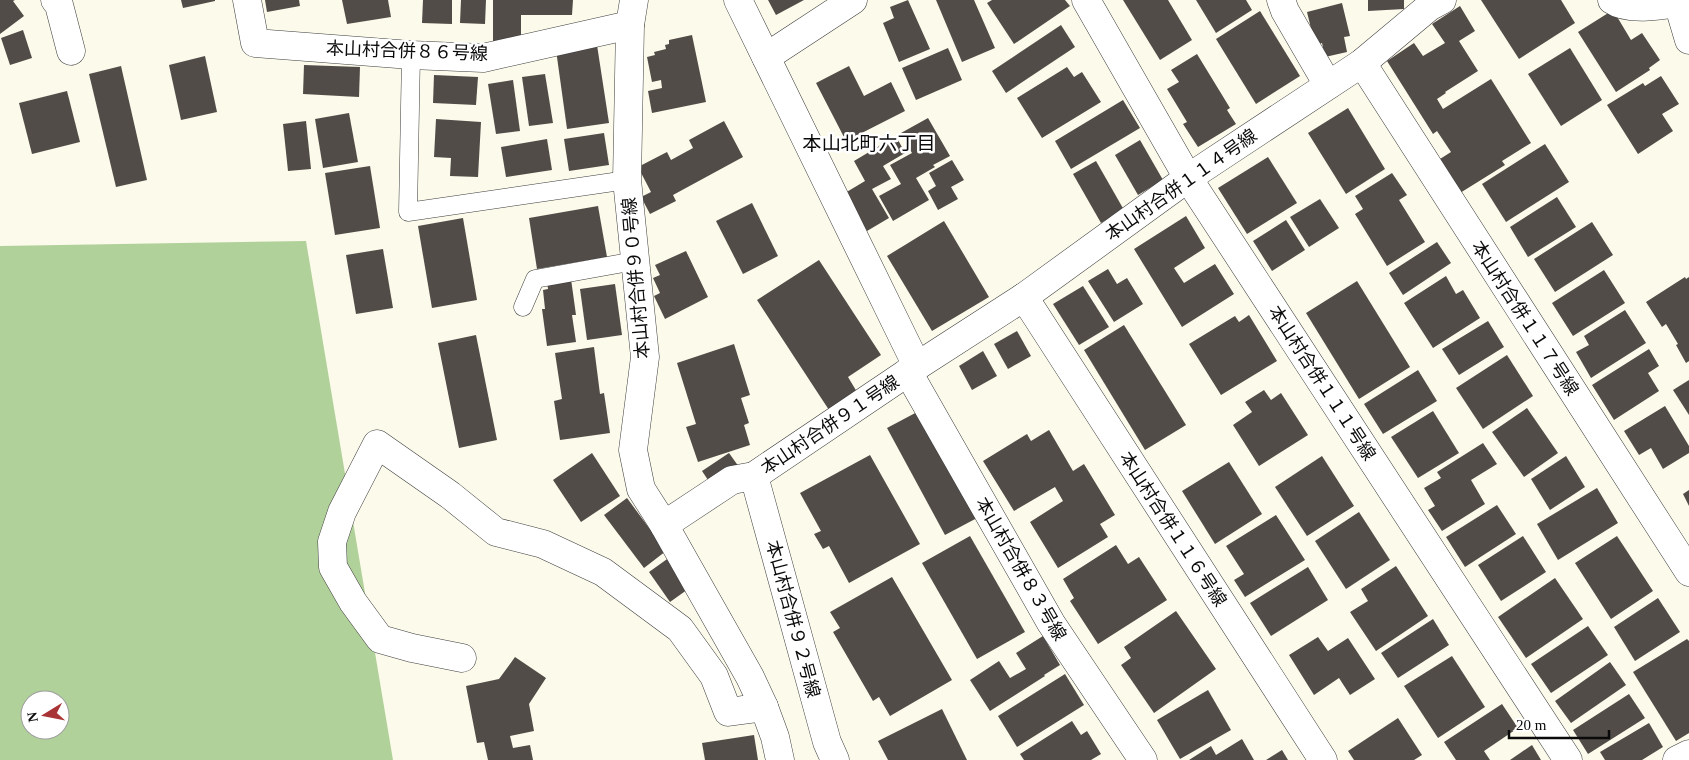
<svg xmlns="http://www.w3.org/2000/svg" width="1689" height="760" font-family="'Times New Roman','Noto Sans JP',serif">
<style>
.forest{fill:#b1d19a;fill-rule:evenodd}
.building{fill:#524c48}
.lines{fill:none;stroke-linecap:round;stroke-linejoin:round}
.lane-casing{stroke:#3d3d3d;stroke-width:19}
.street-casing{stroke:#3d3d3d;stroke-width:29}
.lane{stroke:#fff;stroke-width:18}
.street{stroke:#fff;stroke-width:28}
.labels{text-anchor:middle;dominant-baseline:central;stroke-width:5;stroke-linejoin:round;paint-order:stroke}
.street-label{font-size:18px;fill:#0a0a0a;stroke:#fff}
.neighbourhood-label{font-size:19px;fill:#0a0a0a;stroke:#fff}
</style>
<rect width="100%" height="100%" fill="#fcfaea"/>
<!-- forest -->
<path class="forest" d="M306 241 393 760H0V246ZM30 700H60V730H30Z"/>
<!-- building -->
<g class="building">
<polygon points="0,0 15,0 13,1 24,16 0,34"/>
<polygon points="181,0 215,0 215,1 183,8"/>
<polygon points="265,0 299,0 300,6 267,12"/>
<polygon points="342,0 388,0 391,17 347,24"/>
<polygon points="423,0 452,0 452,24 422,23"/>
<polygon points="461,0 486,0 485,24 460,23"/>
<polygon points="493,0 573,0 572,15 521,15 521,41 493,41"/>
<polygon points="768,0 804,0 776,15"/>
<polygon points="908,0 930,49 899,62 883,23 894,18 890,7"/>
<polygon points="936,0 974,0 995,48 962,62"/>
<polygon points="992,0 1065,0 1070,6 1014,44 987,3"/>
<polygon points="1123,0 1168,0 1192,40 1160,60"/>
<polygon points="1196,0 1246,0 1252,10 1216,33"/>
<polygon points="1368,0 1404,0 1404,9 1368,11"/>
<polygon points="1481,0 1561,0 1575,23 1519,59"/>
<polygon points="1342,3 1350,36 1344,37 1347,52 1325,57 1322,43 1315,45 1307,12"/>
<polygon points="1460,6 1475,31 1459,41 1478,71 1445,92 1446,93 1437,99 1443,109 1491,79 1531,143 1502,161 1505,165 1460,193 1440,159 1451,152 1437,131 1433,134 1387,61 1414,43 1423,56 1445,43 1432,24"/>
<polygon points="1613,10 1631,40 1642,33 1660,60 1649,68 1650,70 1616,92 1578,32"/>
<polygon points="1260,11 1300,76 1256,104 1216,39"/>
<polygon points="1061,25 1075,47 1006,93 992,71"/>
<polygon points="23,30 32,58 10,65 1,38"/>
<polygon points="692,35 706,102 652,113 648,91 662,88 661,80 652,82 647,57 655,55 654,52 666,49 665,45 669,44 669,40"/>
<polygon points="597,45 609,123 567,129 556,50"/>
<polygon points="948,48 962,80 916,100 902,68"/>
<polygon points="1570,48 1602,100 1561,126 1528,74"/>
<polygon points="1197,54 1230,108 1227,110 1236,124 1198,147 1183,124 1187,122 1167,89 1179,82 1171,70"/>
<polygon points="205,56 217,112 181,120 169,65"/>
<polygon points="304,65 360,67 359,97 303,94"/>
<polygon points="121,66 147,180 116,187 89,74"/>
<polygon points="849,66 864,96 891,82 905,111 846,141 816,83"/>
<polygon points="1067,67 1074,77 1082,72 1101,102 1042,138 1017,98"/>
<polygon points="545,74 553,123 529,126 522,77"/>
<polygon points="434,75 478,77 476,105 433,103"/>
<polygon points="1661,76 1679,104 1662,114 1673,131 1638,154 1607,105 1643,83 1645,86"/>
<polygon points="513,80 520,131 496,134 488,84"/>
<polygon points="67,91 80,142 32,154 19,103"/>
<polygon points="1123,100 1140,128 1071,169 1055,141"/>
<polygon points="1348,108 1385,169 1346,194 1308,133"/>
<polygon points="349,113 358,162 323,168 315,119"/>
<polygon points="928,118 950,156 933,165 935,167 916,178 929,200 893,221 879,196 901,184 890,165 912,153 901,133"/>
<polygon points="436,119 481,122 478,177 450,176 451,158 434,157"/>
<polygon points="306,121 311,169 288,171 283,124"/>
<polygon points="724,121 743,157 673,195 676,201 650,214 641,197 651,192 638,167 667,152 671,160 693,148 689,140"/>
<polygon points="604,133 609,165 569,171 564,139"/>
<polygon points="896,136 905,153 883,166 891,179 872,189 889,218 867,231 845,193 865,181 854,161"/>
<polygon points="547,139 552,170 506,177 501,147"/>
<polygon points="1140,140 1163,180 1138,195 1115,155"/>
<polygon points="1545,144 1569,182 1506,222 1482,184"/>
<polygon points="1268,157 1297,203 1247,234 1218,188"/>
<polygon points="952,160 964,180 951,187 958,199 938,210 928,191 936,186 929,173"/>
<polygon points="1096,161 1124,210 1101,223 1073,174"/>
<polygon points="370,166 380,228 335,235 325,173"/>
<polygon points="1392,173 1407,195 1399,200 1425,242 1387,266 1355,214 1363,209 1355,196"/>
<polygon points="1557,197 1576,227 1528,257 1510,227"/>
<polygon points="1320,199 1339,228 1309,247 1290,217"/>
<polygon points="752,203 778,256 743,274 716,221"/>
<polygon points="598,206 607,257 537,269 529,218"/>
<polygon points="1186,216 1205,248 1174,268 1184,283 1215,264 1234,294 1182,327 1134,249"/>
<polygon points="463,218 477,300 432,308 418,226"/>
<polygon points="1286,220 1305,250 1272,271 1253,241"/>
<polygon points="944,221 989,297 932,331 887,256"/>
<polygon points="1592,222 1613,255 1555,292 1534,259"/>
<polygon points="1437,242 1451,263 1403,295 1389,273"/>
<polygon points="383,249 393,308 356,314 346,255"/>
<polygon points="686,251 708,297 665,319 654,296 660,293 653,278 660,275 655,265"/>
<polygon points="819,260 881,355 848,377 857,392 829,410 757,300"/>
<polygon points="1108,269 1117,284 1127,278 1143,304 1114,322 1088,281"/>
<polygon points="1604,270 1625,303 1573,336 1552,303"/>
<polygon points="1446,276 1456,294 1463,290 1480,318 1433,348 1404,303"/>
<polygon points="1685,277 1686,279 1689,277 1689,361 1686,363 1676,345 1678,344 1666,324 1662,327 1646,302"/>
<polygon points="571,279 576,315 572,315 576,342 547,346 542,309 545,309 543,290 548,289 547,282"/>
<polygon points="1357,281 1410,367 1359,399 1306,313"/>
<polygon points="615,284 622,335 587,340 580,289"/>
<polygon points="1083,286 1109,327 1079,345 1053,304"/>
<polygon points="1625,310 1646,343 1591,378 1576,352 1589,345 1584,336"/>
<polygon points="1249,315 1277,361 1221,395 1189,344 1235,316 1239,322"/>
<polygon points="1488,321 1504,347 1459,375 1442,349"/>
<polygon points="1124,325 1186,425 1145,450 1084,350"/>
<polygon points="1017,331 1031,356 1008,369 994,344"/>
<polygon points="476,335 497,440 459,448 438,343"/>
<polygon points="734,344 750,395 741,398 749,423 744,425 750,445 698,462 686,427 696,424 677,363"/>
<polygon points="594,347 600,394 604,393 610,433 560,440 554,401 562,399 555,353"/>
<polygon points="1649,349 1659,366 1648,373 1659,391 1614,420 1592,385"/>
<polygon points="983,351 997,376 972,390 959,366"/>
<polygon points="1507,355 1533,396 1483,429 1456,388"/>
<polygon points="1418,370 1437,401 1383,434 1364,404"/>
<polygon points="1689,380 1689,415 1673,390"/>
<polygon points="1264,390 1271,400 1281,393 1308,435 1259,466 1233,425 1252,412 1245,402"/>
<polygon points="1665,406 1689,446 1689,453 1663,469 1651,448 1639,455 1624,431"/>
<polygon points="1527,408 1558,453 1524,477 1492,432"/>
<polygon points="919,411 977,518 945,535 887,428"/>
<polygon points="1433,411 1459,453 1418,478 1391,437"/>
<polygon points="1049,430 1073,471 1084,464 1115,515 1100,524 1108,537 1058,568 1030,522 1063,501 1055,487 1014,511 983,461 1027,434 1031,441"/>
<polygon points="1483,443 1497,464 1471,480 1485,504 1442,531 1428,510 1435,506 1424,488 1441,478 1437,472"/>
<polygon points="592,453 620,496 581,522 553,480"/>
<polygon points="729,453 739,467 712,486 702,471"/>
<polygon points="870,455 920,544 849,583 829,546 823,549 814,534 821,531 800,493"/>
<polygon points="1322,456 1354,506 1307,536 1275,487"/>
<polygon points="1566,456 1585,487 1550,510 1531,479"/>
<polygon points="1229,462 1262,514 1215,544 1182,491"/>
<polygon points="1597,488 1618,523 1558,560 1537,524"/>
<polygon points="1689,490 1689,506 1683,494"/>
<polygon points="627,498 666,551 644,568 604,515"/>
<polygon points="1497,505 1516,534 1465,567 1446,537"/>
<polygon points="1359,512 1390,560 1346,589 1315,541"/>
<polygon points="1276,515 1305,560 1245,597 1234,580 1244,574 1226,546"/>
<polygon points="970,536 1025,632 977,659 922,563"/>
<polygon points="1523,536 1546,572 1501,601 1478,565"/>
<polygon points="1617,536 1653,591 1611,619 1575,563"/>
<polygon points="1116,545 1128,564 1139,557 1167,600 1098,644 1070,601 1074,598 1063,579"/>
<polygon points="670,557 691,587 670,602 649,572"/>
<polygon points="1396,566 1428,616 1376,651 1350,612 1368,601 1361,589"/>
<polygon points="1308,567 1328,600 1271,636 1250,603"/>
<polygon points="892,577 952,680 890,716 879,697 873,701 833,632 840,628 830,612"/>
<polygon points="1555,578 1583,619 1526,658 1498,617"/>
<polygon points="1658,598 1680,632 1635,661 1614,627"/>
<polygon points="1176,611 1216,669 1154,713 1121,665 1131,658 1124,647"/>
<polygon points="1433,619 1449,645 1398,678 1381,653"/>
<polygon points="1588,626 1608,655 1551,693 1531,664"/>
<polygon points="1043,636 1060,665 1044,675 1045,676 990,711 970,680 999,661 1010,678 1026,669 1016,653"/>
<polygon points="1318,637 1328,651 1348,638 1375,679 1350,695 1339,678 1314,695 1289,655"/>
<polygon points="1687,639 1689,641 1689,733 1676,741 1633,672"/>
<polygon points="1452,656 1485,707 1438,738 1404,686"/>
<polygon points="515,657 546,678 529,704 534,731 510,736 513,748 530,745 533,760 488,760 484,742 477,743 466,686 499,679"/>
<polygon points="1610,662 1626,685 1571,723 1555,701"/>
<polygon points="1065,674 1084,705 1017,747 998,716"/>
<polygon points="1208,690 1231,730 1180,759 1157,720"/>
<polygon points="1629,694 1645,718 1588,754 1573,730"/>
<polygon points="1502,704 1518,728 1484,751 1490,760 1456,760 1444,742"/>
<polygon points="942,709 967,760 888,760 878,741"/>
<polygon points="1398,718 1422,755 1414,760 1354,760 1348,751"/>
<polygon points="1072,721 1081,735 1087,731 1101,754 1091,760 1024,760 1020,754"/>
<polygon points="1649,723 1663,747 1642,760 1605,760 1600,752"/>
<polygon points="754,735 758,760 705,760 702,743"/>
<polygon points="1242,739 1254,760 1189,760 1211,746 1216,755"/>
<polygon points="1532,745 1541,760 1510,760"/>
<polygon points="1282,750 1288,760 1266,760"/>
</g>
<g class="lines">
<!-- lane casing -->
<g class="lane-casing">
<g id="lane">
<polyline points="411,55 408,212 627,180"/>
<polyline points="523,307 535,279 635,261"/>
</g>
</g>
<!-- street casing -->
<g class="street-casing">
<g id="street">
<polyline points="55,0 59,5 71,51"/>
<polyline points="247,0 255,43 411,55 483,58 630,25"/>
<polyline points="634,0 630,25 627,180 645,357 633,450 641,489 664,525 750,677 764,707 775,737 780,760"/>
<polyline points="738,0 917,366"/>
<polyline points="1086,0 1188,178 1568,760"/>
<polyline points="1281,0 1285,11 1328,85"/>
<path d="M1612 0C1628 11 1660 6 1678 3"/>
<polyline points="1684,0 1678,3 1689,40"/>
<polyline points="766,57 853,0"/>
<polyline points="1362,63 1689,572"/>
<polyline points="1024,297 1323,760"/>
<polyline points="908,372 1051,623 1143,760"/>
<polyline points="754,476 827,742 835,760"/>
<polyline points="664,525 732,480 754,476 917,366 1024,297 1188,178 1362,63 1429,7 1442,0"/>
<polyline points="462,658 412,648 380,639 353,602 333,567 332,542 342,512 377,444 450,495 496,532 543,544 603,572 680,629 714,676 728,712 764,707"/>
<polyline points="1677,760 1689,754"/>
</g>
</g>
<!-- lane -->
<use href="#lane" class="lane"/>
<!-- street -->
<use href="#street" class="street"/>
</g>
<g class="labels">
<!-- street labels -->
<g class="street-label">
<text transform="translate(407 51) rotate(2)">本山村合併８６号線</text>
<text transform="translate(1181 185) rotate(-35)">本山村合併１１４号線</text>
<text transform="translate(636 278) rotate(-95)">本山村合併９０号線</text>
<text transform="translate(1525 318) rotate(57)">本山村合併１１７号線</text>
<text transform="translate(1322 383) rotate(57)">本山村合併１１１号線</text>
<text transform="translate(830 425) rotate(-34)">本山村合併９１号線</text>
<text transform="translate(1173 529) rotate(57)">本山村合併１１６号線</text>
<text transform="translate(1021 569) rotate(60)">本山村合併８３号線</text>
<text transform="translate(793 619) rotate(75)">本山村合併９２号線</text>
</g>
<!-- neighbourhood labels -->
<g class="neighbourhood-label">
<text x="869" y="143">本山北町六丁目</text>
</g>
</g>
<!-- north arrow -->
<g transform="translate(45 715) rotate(260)"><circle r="24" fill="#ffffff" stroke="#9d9d9d"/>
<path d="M0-4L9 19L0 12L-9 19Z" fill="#a93435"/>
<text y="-8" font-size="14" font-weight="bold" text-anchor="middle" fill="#0a0a0a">N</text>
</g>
<!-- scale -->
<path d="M1509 730v8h100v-8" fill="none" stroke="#0a0a0a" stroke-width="2.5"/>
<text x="1516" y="730" font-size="15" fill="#0a0a0a" stroke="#ffffff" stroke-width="4" paint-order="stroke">20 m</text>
</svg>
